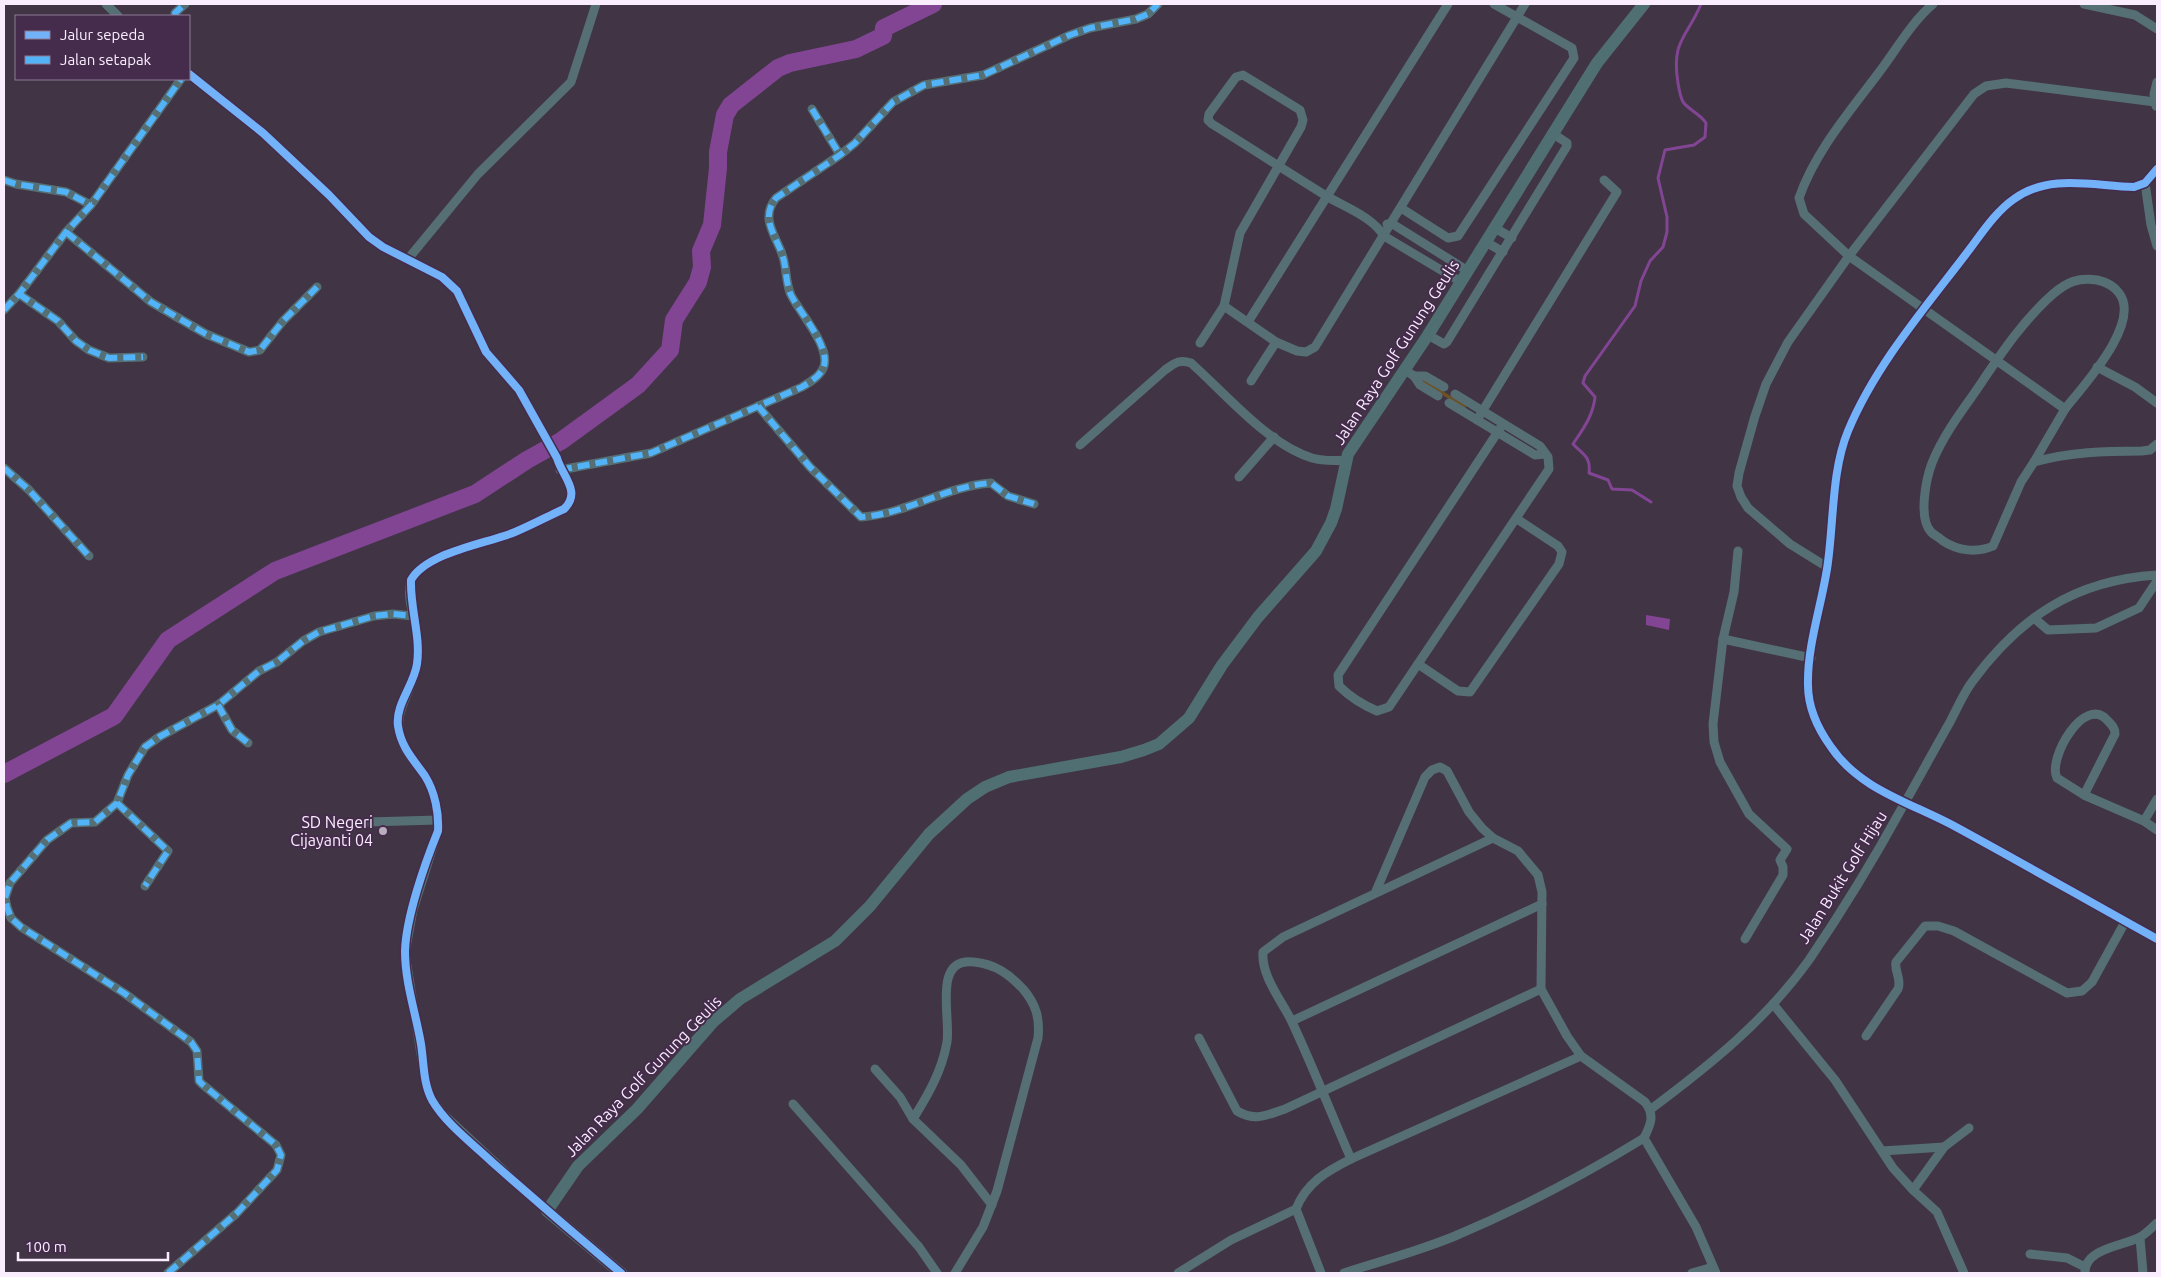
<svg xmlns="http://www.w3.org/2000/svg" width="2161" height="1277" font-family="Ubuntu,sans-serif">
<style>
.green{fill:#6d5125}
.water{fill:#824594}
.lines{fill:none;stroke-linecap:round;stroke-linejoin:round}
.stream{stroke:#824594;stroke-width:3}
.river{stroke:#824594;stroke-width:18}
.minor{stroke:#556f74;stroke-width:9}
.secondary{stroke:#506f73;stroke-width:12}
.quiet{stroke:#52b3f8;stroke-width:6;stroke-dasharray:12 6;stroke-linecap:butt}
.cycleway-casing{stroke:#452c4d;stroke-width:11}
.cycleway{stroke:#73b2f8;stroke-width:8}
.poi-dot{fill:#b9adbd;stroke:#452c4d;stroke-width:2}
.labels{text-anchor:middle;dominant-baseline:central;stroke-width:4;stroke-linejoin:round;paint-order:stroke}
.street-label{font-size:16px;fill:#faeefe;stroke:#452c4d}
.poi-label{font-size:16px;fill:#faeefe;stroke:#452c4d;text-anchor:end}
</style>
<rect width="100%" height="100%" fill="#413445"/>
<!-- green -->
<polygon class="green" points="1422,379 1463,403 1467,407 1464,408 1422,383"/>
<!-- water -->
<polygon class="water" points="1646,615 1670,619 1669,630 1646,625"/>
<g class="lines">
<!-- stream -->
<path class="stream" d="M1651 502 1632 490 1612 489 1608 480 1589 473C1591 456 1583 455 1573 444 1583 429 1593 416 1595 397L1583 383 1585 376 1635 306 1641 281 1650 261 1663 247 1667 232V217L1658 178 1665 150 1694 145 1705 137 1706 123C1700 114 1689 110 1683 102 1680 96 1679 89 1678 83 1671 40 1687 38 1701 4"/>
<!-- river -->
<polyline class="river" points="4,774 114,716 168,640 275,571 475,494 527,460 561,441 638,385 670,350 674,320 698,282 702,267 701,251 712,225 718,168 718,152 725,115 731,105 778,68 790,63 856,49 883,36 884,28 933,4"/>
<!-- minor -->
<g class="minor">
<polyline points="106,4 118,16"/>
<path d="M1933 4C1913 21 1899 45 1883 67 1853 108 1816 149 1799 198L1804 214 1849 256 2065 409 2034 462C2070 452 2105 451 2142 451L2150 450 2157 444"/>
<polyline points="2084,4 2135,15 2157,29"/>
<polyline points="176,16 175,13 185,4"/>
<path d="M189 74 263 133 329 195 369 237 383 247 442 277 457 291 486 352 519 390 557 458C562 476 582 492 564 509 547 517 530 526 513 533 491 541 419 557 411 580 406 597 415 619 417 636 418 644 418 654 417 663 414 691 390 712 402 742 406 755 418 765 425 777 435 792 439 813 438 831L413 910 405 953 425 1079 431 1098 442 1113 547 1211"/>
<polyline points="2156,106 2154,94 2157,82"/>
<polyline points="812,109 840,155"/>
<path d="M2157 169 2145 183 2134 187C2093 186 2050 173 2014 199 1995 212 1980 236 1966 254 1924 309 1875 366 1848 431 1831 472 1834 525 1827 569 1821 607 1807 647 1808 685 1808 708 1818 729 1831 747 1860 790 1912 803 1956 827 2024 864 2090 902 2157 939"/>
<polyline points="4,180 16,184 66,192 91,205"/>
<polyline points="2145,183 2151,225 2157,246"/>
<polyline points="1401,208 1448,238 1458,236 1574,58 1572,48 1494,4"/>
<polyline points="1387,224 1391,223 1468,271"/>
<polyline points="1495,228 1512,238"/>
<polyline points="66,232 151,302 206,334 249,352 260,350 283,321 317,287"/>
<polyline points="1486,242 1503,252"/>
<polyline points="408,259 478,174 571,82 596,4"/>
<polyline points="19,294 58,321 76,341 89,350 109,358 143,357"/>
<polyline points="1224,306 1276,342 1297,351 1306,352 1315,347 1525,4"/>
<polyline points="4,310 19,294 66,232 91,205 181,79"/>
<polyline points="1248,322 1448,4"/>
<polyline points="1428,335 1444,344 1447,342 1567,146 1567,143 1552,133"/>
<path d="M1200 343 1224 306 1240 233 1301 127 1303 120 1300 110 1243 75 1236 77 1209 114 1208 120 1212 124C1251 148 1289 173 1328 197 1347 208 1372 217 1384 236L1461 282"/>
<polyline points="2097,367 2135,387 2157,403"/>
<polyline points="1405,370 1414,376 1420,385 1438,396"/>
<polyline points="1414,376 1425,376 1444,387"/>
<polyline points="1251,381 1276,342"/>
<path d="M1455 394 1540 446 1548 457 1549 469 1389 707 1377 711C1363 705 1350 697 1339 686L1338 675 1503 424"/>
<polyline points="1449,403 1535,455 1545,454"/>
<path d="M758 406 810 467 861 517C907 514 946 486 991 483L1008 496 1034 504"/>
<polyline points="1477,420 1617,192 1604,180"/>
<path d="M1080 445 1165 370C1175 363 1179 359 1191 363 1225 393 1267 444 1312 458 1323 461 1334 461 1346 460"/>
<path d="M2034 462 2021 482 1993 546C1977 553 1958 551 1943 541 1940 538 1934 535 1931 532 1918 518 1926 479 1932 463 1942 438 1958 416 1973 395 1997 360 2021 322 2053 294 2067 282 2079 277 2097 280 2106 282 2114 286 2119 293 2142 323 2083 386 2065 409"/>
<polyline points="4,468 29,490 89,556"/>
<path d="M560 470 651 453 802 387C810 382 821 376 824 366 830 346 800 313 791 295 785 282 787 267 782 254 775 234 760 218 776 198L840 155 855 143 893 102 924 85 983 75 1070 35 1090 28 1136 19 1148 14 1158 4"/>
<polyline points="1239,477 1274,437"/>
<polyline points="1738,551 1734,592 1723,639 1713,724 1714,742 1720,762 1749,814 1787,849 1780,860 1783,867 1783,875 1745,939"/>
<polyline points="1827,567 1790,544 1748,508 1741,497 1737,486 1739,473 1755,416 1766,384 1788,342 1849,256 1974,94 1986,86 2006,83 2155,102"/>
<polyline points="2034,618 2048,630 2096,628 2139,608 2157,581"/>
<polyline points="1723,639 1811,658"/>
<polyline points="1418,664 1458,691 1470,692 1559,564 1562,552 1558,546 1517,519"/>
<polyline points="218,705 232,730 248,743"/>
<path d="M2084 795 2057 778C2047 759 2085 693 2108 721 2112 725 2115 728 2115 734L2084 795 2144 821 2157 830"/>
<polyline points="117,803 168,851 145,886"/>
<polyline points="2144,821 2157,799"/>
<polyline points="368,822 438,820"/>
<path d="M1376 891 1425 777 1432 770 1440 767 1447 771 1469 812 1482 828 1493 838 1518 851 1538 875 1542 892 1541 989 1567 1036 1581 1056 1645 1102C1655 1115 1651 1124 1644 1138L1696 1227 1716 1273"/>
<polyline points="1773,1004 1835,1080 1893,1168 1913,1190 1944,1147 1969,1128"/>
<polyline points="1292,1021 1542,904"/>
<path d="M1866 1036 1898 989C1902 978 1894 972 1896 962L1925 926H1938L1954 931 2067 993 2082 991 2092 982 2125 922"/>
<path d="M1199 1038 1237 1111C1256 1122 1266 1115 1285 1109L1541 989"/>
<polyline points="875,1069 900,1097 913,1119 961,1165 992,1205"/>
<polyline points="793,1104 919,1247 937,1273"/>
<path d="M1651 1109C1710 1065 1766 1020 1809 960 1843 910 1874 859 1903 806 1919 778 1934 750 1950 722 1957 709 1963 694 1972 682 2020 617 2075 580 2157 575"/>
<path d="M913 1119C928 1095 942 1071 947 1042 951 1017 932 957 974 962 995 964 1009 974 1023 989 1036 1004 1040 1018 1038 1038L997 1191 983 1227 955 1273"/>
<polyline points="1882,1151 1944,1147"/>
<path d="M1351 1159C1331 1113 1313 1067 1292 1022 1282 1001 1261 976 1263 952L1283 937 1493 838"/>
<polyline points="1913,1190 1937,1212 1964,1273"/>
<polyline points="2140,1238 2143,1273"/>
<polyline points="2030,1254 2067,1258 2085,1267"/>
<polyline points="168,1273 237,1213 277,1170 281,1155 276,1145 202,1084 199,1081 197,1051 191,1042 124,993 21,927 11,918 7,907 5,898 10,883 47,840 71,823 95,822 117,803 128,775 145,747 159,737 218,705 259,671 277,662 303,641 319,632 374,616 393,614 413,616"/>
<polyline points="1178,1273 1231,1240 1296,1209"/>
<path d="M1321 1273 1296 1209C1306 1183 1327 1171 1351 1159L1581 1056"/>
<path d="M1344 1273C1381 1261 1419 1251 1455 1236 1521 1208 1584 1175 1644 1138"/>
<polyline points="1692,1273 1713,1267"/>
<path d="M2085 1273C2084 1249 2122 1246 2138 1238 2145 1235 2151 1228 2157 1223"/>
</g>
<!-- secondary -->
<polyline class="secondary" points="621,1273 547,1211 578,1166 637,1109 713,1022 740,999 835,941 870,906 929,834 967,799 985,787 1009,777 1121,757 1144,750 1159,744 1189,718 1222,665 1258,617 1316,551 1331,523 1336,509 1348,454 1428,335 1597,63 1644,4"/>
<!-- quiet -->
<g class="quiet">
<polyline points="176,16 175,13 185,4"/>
<polyline points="812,109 840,155"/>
<polyline points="4,180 16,184 66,192 91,205"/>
<polyline points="66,232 151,302 206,334 249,352 260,350 283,321 317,287"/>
<polyline points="19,294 58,321 76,341 89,350 109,358 143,357"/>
<polyline points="4,310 19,294 66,232 91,205 181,79"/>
<path d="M758 406 810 467 861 517C907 514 946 486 991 483L1008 496 1034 504"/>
<polyline points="4,468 29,490 89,556"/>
<path d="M560 470 651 453 802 387C810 382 821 376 824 366 830 346 800 313 791 295 785 282 787 267 782 254 775 234 760 218 776 198L840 155 855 143 893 102 924 85 983 75 1070 35 1090 28 1136 19 1148 14 1158 4"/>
<polyline points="218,705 232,730 248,743"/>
<polyline points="117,803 168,851 145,886"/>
<polyline points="168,1273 237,1213 277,1170 281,1155 276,1145 202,1084 199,1081 197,1051 191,1042 124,993 21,927 11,918 7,907 5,898 10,883 47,840 71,823 95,822 117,803 128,775 145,747 159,737 218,705 259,671 277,662 303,641 319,632 374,616 393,614 413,616"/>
</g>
<!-- cycleway casing -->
<g class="cycleway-casing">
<g id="cycleway">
<path d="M189 74 263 133 329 195 369 237 383 247 442 277 457 291 486 352 519 390 557 458C562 476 582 492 564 509 548 516 532 525 515 532 486 544 427 552 411 580 410 609 421 636 417 664 414 685 395 705 398 726 401 747 413 759 425 776 435 792 439 813 438 831 425 863 406 917 405 951 405 983 416 1014 421 1044 424 1063 423 1083 432 1100 446 1124 472 1143 492 1162 535 1200 578 1237 621 1273"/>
<path d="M2157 169 2145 183 2134 187C2093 186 2050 173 2014 199 1995 212 1980 236 1966 254 1924 309 1875 366 1848 431 1831 472 1834 525 1827 569 1821 607 1807 647 1808 685 1808 708 1818 729 1831 747 1860 790 1912 803 1956 827 2024 864 2090 902 2157 939"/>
</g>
</g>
<!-- cycleway -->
<use href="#cycleway" class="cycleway"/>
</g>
<!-- markers -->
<circle class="poi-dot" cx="383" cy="831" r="5"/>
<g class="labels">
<!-- street labels -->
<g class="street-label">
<text transform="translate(1396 352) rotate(-57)">Jalan Raya Golf Gunung Geulis</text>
<text transform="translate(1842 877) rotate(-58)">Jalan Bukit Golf Hijau</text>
<text transform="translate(643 1076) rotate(-46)">Jalan Raya Golf Gunung Geulis</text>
</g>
<!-- poi labels -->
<g class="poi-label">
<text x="373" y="822">SD Negeri<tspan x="373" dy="18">Cijayanti 04</tspan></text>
</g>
</g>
<!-- border -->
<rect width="2161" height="1277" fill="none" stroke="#faeefe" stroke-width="10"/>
<!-- legend -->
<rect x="15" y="15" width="175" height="65" fill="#452c4d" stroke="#8d7a94"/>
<rect x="25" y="31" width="25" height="8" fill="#73b2f8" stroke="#8d7a94"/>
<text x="60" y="40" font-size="15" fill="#faeefe">Jalur sepeda</text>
<rect x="25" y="56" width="25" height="8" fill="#52b3f8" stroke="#8d7a94"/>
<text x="60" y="65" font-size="15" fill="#faeefe">Jalan setapak</text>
<!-- scale -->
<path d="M18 1252v8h150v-8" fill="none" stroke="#faeefe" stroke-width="2.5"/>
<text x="25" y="1252" font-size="15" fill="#faeefe" stroke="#452c4d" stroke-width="4" paint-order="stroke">100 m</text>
</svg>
